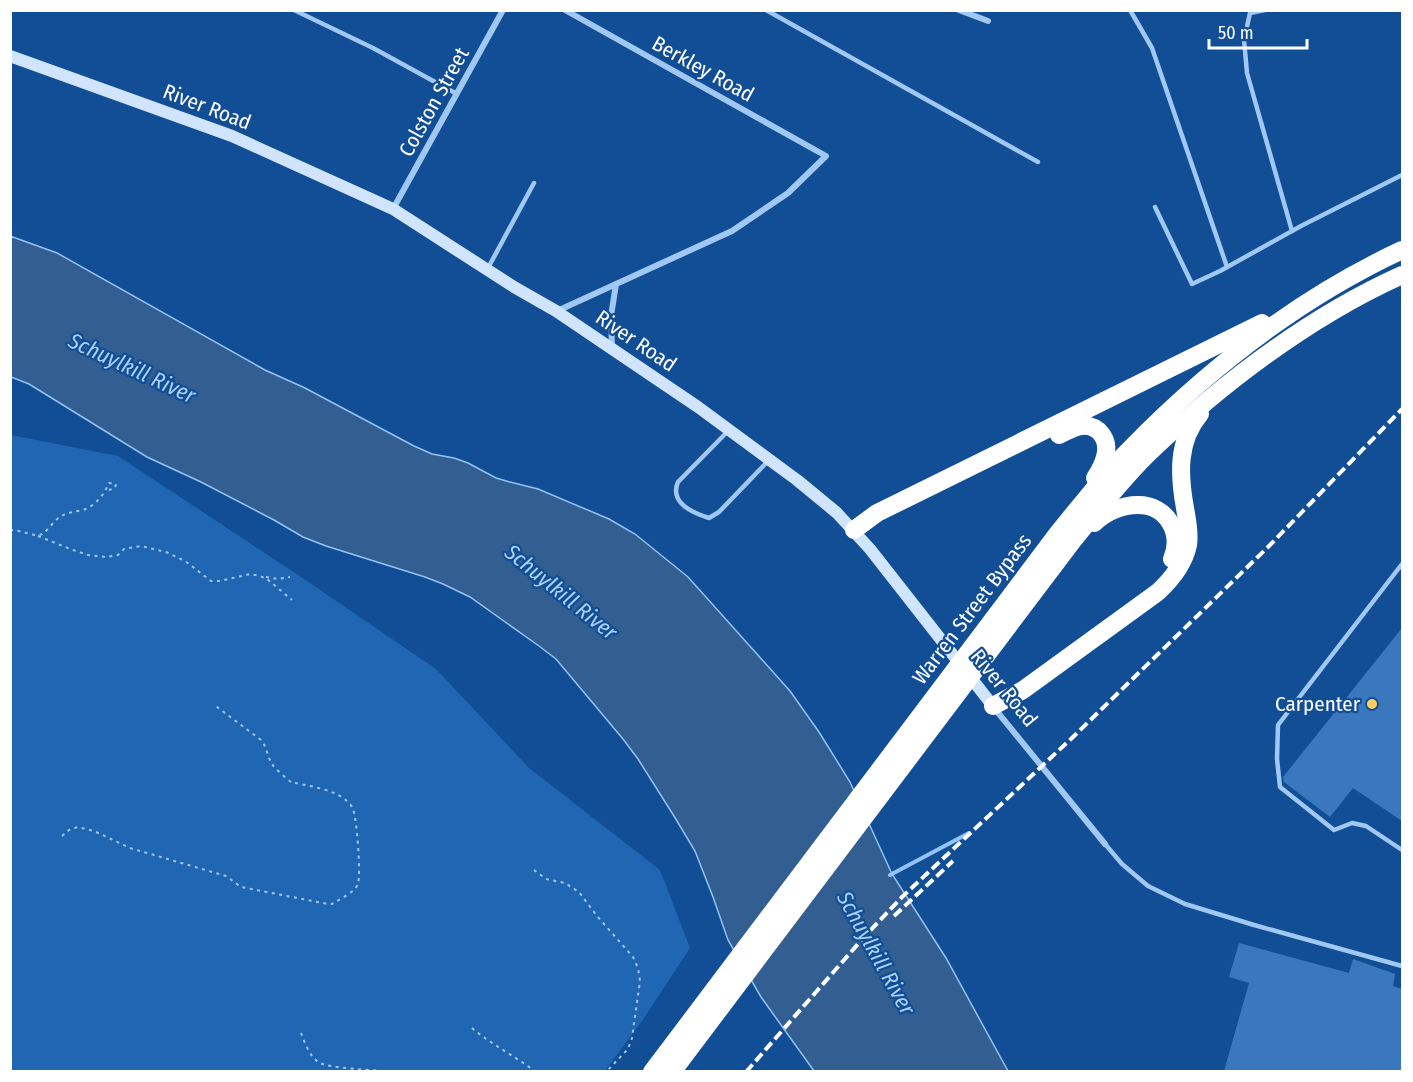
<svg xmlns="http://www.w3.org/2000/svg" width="1413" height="1082" font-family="'Fira Sans Condensed',sans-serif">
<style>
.green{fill:#2166b2}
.water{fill:#325e92;stroke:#93c3f6;stroke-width:1.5}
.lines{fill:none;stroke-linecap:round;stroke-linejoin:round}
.stream{stroke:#93c3f6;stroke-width:4}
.building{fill:#3b77bd}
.path{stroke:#a1c8f3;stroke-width:2;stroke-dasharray:3 4.5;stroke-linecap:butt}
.lane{stroke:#a1c8f3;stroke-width:4.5}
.street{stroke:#a1c8f3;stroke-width:6}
.secondary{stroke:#d0e5fd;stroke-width:12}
.highway{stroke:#fff;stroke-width:18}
.rail{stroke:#fff;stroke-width:4;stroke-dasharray:10 4.5;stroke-linecap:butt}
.poi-dot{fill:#ffce63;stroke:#124e95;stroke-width:2}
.labels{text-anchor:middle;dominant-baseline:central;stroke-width:4.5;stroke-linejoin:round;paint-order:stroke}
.street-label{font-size:21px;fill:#fff;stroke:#124e95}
.poi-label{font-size:21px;fill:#fff;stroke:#124e95;text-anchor:end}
.water-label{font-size:22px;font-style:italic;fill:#add2fa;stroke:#124e95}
</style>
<rect width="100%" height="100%" fill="#124e95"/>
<!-- green -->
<polygon class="green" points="11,435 118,456 304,579 436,669 529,768 660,870 690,948 642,1021 605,1071 11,1071"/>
<!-- water -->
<polygon class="water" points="10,236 57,253 265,370 305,388 414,446 432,454 454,458 468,463 496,478 510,482 538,489 609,519 635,534 688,577 790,691 819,732 850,782 892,874 946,958 1008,1071 814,1071 761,997 728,940 713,897 695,851 674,816 638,759 623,739 556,659 539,646 470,597 443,584 425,577 326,546 303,537 274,520 201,482 147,457 29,384 11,377"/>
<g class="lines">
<!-- stream -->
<polyline class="stream" points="890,875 969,833"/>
</g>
<!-- building -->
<g class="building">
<polygon points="1402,628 1402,821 1353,788 1330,817 1284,782 1283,777"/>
<polygon points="1239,943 1349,973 1353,959 1395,974 1393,986 1402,989 1402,1071 1224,1071 1249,983 1229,977"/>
</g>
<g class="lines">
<!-- path -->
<g class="path">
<path d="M10 530C21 530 32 536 39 535 45 535 53 521 60 517 67 512 75 512 83 510 95 506 104 495 109 483L116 484 115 488 106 491"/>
<polyline points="38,536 70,549 88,555 106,557 118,555 124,549 141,546 166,552 185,561 211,581 220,581 250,574 260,576 267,579 292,600"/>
<polyline points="266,577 278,579 290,577"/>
<path d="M62 836 69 830 78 827 94 831 130 848 226 876 241 887 328 904H332C340 899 355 892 358 884 361 874 357 820 353 809 352 806 350 804 348 802 335 789 308 786 291 782 286 778 275 769 272 764 267 756 267 747 261 740L213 704"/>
<polyline points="534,870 546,879 565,883 579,892 597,916 633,957 638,968 640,981 632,1038 628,1049 606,1072"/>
<path d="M472 1028C492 1045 515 1056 536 1072"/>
<path d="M301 1033C305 1043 309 1055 318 1062 329 1069 378 1070 394 1072"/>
</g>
<!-- lane -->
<g class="lane">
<polyline points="294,10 373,48 457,94"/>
<polyline points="766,10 1038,162"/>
<polyline points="1130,10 1152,48 1227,267"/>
<polyline points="1265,10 1250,13 1244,40 1247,73 1292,231"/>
<polyline points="1155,207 1192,284 1220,271 1301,226 1402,175"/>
<polyline points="488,268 534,183"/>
<path d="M729 430 678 482C669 503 693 513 709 518L719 512 768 461"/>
<polyline points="1402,564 1278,725 1277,759 1280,787 1334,830 1352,823 1366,826 1402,850"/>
<polyline points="1105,844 1122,864 1148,886 1185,904 1254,925 1402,966"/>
</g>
<!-- street -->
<g class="street">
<polyline points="959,10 988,21"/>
<polyline points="393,209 503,10"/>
<polyline points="557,311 732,231 788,193 826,156 565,10"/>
<polyline points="612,348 611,316 616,284"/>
<polyline points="995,709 1105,844"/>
</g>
<!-- secondary -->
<polyline class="secondary" points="10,56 232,136 393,209 514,287 556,311 698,407 797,480 837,513 870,549 993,706"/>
<!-- highway -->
<g class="highway">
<path d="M1059 435C1066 432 1073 427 1081 426 1099 424 1110 440 1105 457 1103 465 1099 472 1095 478"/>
<path d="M1094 523C1106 512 1122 505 1138 505 1167 505 1183 533 1172 559"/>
<polyline points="854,530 877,513 1262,323"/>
<path d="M993 706 1023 690 1158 592C1172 579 1184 564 1188 545 1190 532 1187 520 1185 508 1179 475 1177 441 1200 414"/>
<path d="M652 1072 1058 533C1081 505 1103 476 1129 450 1208 369 1299 298 1402 250"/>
<path d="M672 1072 1071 543C1093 516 1115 488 1139 463 1160 441 1184 421 1207 401 1267 351 1331 307 1402 275"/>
</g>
<!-- rail -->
<g class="rail">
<polyline points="894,916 953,861"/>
<polyline points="746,1072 865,936 902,897 1073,737 1270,545 1402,409"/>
</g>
</g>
<!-- markers -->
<circle class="poi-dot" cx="1372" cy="704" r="6"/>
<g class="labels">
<!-- street labels -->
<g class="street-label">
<text transform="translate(703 69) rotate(29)">Berkley Road</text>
<text transform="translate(434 102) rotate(-61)">Colston Street</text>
<text transform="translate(207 107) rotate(21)">River Road</text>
<text transform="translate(636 341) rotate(34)">River Road</text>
<text transform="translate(972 609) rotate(-53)">Warren Street Bypass</text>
<text transform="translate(1004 688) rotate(51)">River Road</text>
</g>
<!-- poi labels -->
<g class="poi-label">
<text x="1360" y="704">Carpenter</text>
</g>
<!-- water labels -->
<g class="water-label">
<text transform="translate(132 368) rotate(25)">Schuylkill River</text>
<text transform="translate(561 592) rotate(39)">Schuylkill River</text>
<text transform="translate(876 953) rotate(61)">Schuylkill River</text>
</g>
</g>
<!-- border -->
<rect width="1413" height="1082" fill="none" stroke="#ffffff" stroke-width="24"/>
<!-- scale -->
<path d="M1209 39v9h98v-9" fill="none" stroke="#ffffff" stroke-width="3"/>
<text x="1218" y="39" font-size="18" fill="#ffffff" stroke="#124e95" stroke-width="4.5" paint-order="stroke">50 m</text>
</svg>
